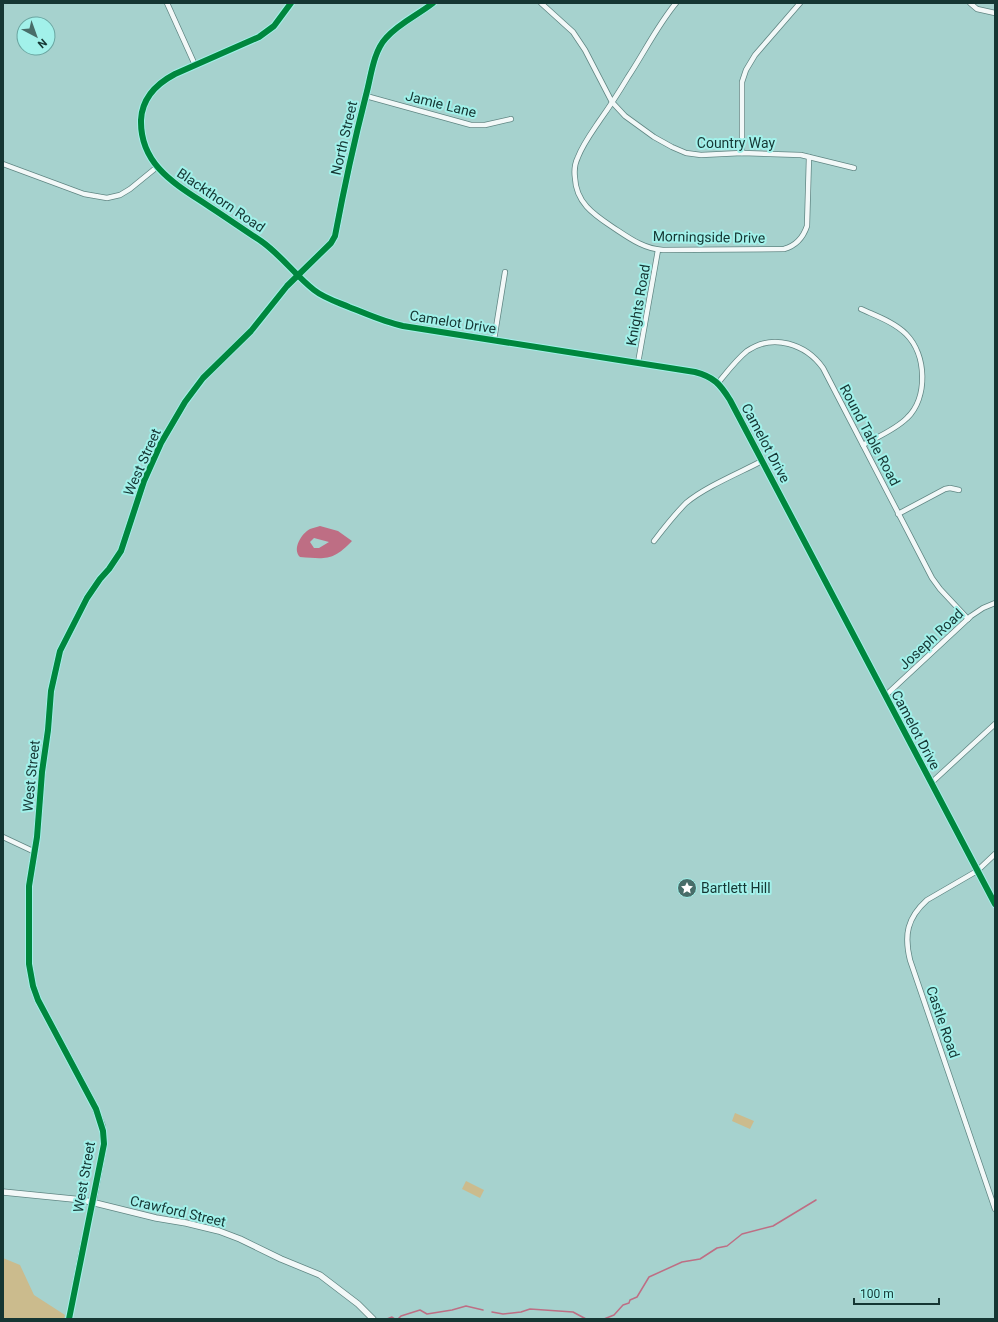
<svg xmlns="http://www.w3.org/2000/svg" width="998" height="1322" font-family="Roboto,sans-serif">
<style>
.green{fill:#cbbb8d}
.water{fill:#be6e84;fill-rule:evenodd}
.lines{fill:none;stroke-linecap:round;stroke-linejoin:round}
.stream{stroke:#be6e84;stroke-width:1.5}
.minor-casing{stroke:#608683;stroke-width:6}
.tertiary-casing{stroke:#608683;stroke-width:7}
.minor{stroke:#f2f8f8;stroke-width:4.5}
.tertiary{stroke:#f2f8f8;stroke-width:5.5}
.cycleway-casing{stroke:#a2f1ea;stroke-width:8}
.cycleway{stroke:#00873e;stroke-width:6}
.labels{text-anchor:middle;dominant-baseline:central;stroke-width:4;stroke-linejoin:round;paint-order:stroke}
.street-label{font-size:14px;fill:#153633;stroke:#a2f1ea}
.poi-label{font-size:14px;fill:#153633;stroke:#a2f1ea;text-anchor:start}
</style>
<rect width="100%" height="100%" fill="#a6d2ce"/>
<!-- green -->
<g class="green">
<polygon points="735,1113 754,1121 750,1129 732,1121"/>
<polygon points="466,1181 484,1190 480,1198 462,1189"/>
<polygon points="3,1258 20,1265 34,1295 65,1315 64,1319 3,1319"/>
</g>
<!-- water -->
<path class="water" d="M320 526 338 531 352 541C333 561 326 559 300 557 292 549 301 534 310 529 313 528 317 527 320 526ZM314 538 329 542 319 548H314L310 542Z"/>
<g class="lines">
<!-- stream -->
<g class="stream">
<polyline points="492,1312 503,1314 521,1312 530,1309 573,1312 586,1319"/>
<polyline points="387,1319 392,1317 395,1319"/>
<polyline points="398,1319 401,1316 420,1310 427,1314 452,1310 466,1306 483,1310"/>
<polyline points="604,1319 614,1315 623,1305 629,1303 630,1300 637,1297 649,1277 682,1262 700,1259 717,1248 727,1246 742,1234 773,1226 816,1200"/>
</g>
<!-- minor casing -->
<g class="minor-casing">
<g id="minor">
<polyline points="167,3 195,65"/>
<path d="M291 3 274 26 259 37 175 74C156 84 142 98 141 120 140 166 177 185 210 207 227 218 244 230 261 241 281 255 295 275 314 290 324 298 337 302 349 307 367 314 384 322 403 326L695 372C714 377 720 384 730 400L995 904"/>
<polyline points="541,3 573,32 585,50 612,102 625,116 654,137 672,147 686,153 701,155 742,153 801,155 854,168"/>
<path d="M676 3C657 26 644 53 628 77 619 92 610 106 600 120 592 132 583 144 578 157 575 163 574 171 575 178 576 202 593 214 611 226 628 237 643 249 663 250L784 249C795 246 803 238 807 226L809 157"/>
<polyline points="970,3 977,9 995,13"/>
<polyline points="366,96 471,125 485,125 511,119"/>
<polyline points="742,153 742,82 746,70 755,55 800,3"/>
<polyline points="3,164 84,194 107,198 120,195 130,189 157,167"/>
<path d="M861 309C876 316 894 322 906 334 927 355 928 398 907 418 895 430 877 437 863 445"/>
<polyline points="494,340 505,272"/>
<polyline points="638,363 658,250"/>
<path d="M718 383C727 372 736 360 747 351 773 333 806 344 823 368L932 578 940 589 968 619"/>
<polyline points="898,514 945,489 950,488 959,490"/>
<path d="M654 541C664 528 674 515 686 503 705 487 739 473 762 461"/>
<polyline points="885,696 971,616 983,608 995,603"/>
<polyline points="931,783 995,724"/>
<polyline points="3,837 35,852"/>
<path d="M995 854 977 871 927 900C907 918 904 935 910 960L995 1209"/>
<polyline points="69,1319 81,1254 93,1202"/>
</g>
</g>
<!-- tertiary casing -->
<g class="tertiary-casing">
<g id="tertiary">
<polyline points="3,1192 83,1200 156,1218 186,1223 219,1231 240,1239 281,1259 320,1275 358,1304 373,1319"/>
<path d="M93 1202 104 1144 102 1125 93 1103 38 1000 33 986 29 964V886L37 837 42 772 48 730 51 691 60 651 87 598 100 579 109 569 121 551 144 481 161 443 185 402 203 378 251 331 287 286 331 243 335 236C344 188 354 142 366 95 371 77 373 52 386 38 399 23 418 15 433 3"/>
</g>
</g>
<!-- minor -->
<use href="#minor" class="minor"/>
<!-- tertiary -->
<use href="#tertiary" class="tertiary"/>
<!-- cycleway casing -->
<g class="cycleway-casing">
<g id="cycleway">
<path d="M291 3 274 26 259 37 175 74C156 84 142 98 141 120 140 166 177 185 210 207 227 218 244 230 261 241 281 255 295 275 314 290 324 298 337 302 349 307 367 314 384 322 403 326L695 372C714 377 720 384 730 400L995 904"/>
<path d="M69 1319 104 1144 103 1131 96 1109 38 1000 33 986 29 964V886L37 837 42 772 48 730 51 691 60 651 87 598 100 579 109 569 121 551 144 481 161 443 185 402 203 378 251 331 287 286 331 243 335 236C344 188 354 142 366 95 371 77 373 52 386 38 399 23 418 15 433 3"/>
</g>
</g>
<!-- cycleway -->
<use href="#cycleway" class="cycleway"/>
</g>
<!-- icons -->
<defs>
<g id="sight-disc" transform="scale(1)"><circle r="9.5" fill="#486d69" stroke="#a2f1ea"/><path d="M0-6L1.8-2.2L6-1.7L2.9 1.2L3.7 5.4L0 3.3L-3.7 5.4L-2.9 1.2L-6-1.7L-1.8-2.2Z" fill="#fff"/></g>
</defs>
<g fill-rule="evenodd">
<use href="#sight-disc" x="687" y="888"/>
</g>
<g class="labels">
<!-- street labels -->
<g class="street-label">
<text transform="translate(441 104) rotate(14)">Jamie Lane</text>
<text transform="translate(344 138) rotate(-77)">North Street</text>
<text x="736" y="143">Country Way</text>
<text transform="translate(221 200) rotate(34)">Blackthorn Road</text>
<text transform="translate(709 237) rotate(1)">Morningside Drive</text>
<text transform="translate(638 305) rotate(-80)">Knights Road</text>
<text transform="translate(453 322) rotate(9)">Camelot Drive</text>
<text transform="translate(870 435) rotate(62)">Round Table Road</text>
<text transform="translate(766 443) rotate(62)">Camelot Drive</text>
<text transform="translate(142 462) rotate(-66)">West Street</text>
<text transform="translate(931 639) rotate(-43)">Joseph Road</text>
<text transform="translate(916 730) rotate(62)">Camelot Drive</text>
<text transform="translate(31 776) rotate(-84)">West Street</text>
<text transform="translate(943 1022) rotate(71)">Castle Road</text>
<text transform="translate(84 1177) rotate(-80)">West Street</text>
<text transform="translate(178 1211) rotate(13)">Crawford Street</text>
</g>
<!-- poi labels -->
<g class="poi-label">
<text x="701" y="888">Bartlett Hill</text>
</g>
</g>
<!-- border -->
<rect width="998" height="1322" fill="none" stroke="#153633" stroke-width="8"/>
<!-- north arrow -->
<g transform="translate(36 36) rotate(139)"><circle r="19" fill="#a2f1ea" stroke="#6aa6a1"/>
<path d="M0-3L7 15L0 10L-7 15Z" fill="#486d69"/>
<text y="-6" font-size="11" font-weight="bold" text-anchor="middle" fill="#153633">N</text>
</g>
<!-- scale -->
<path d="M854 1298v6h85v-6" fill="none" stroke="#153633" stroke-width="2"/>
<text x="860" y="1298" font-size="12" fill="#153633" stroke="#a2f1ea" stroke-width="3" paint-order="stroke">100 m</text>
</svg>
